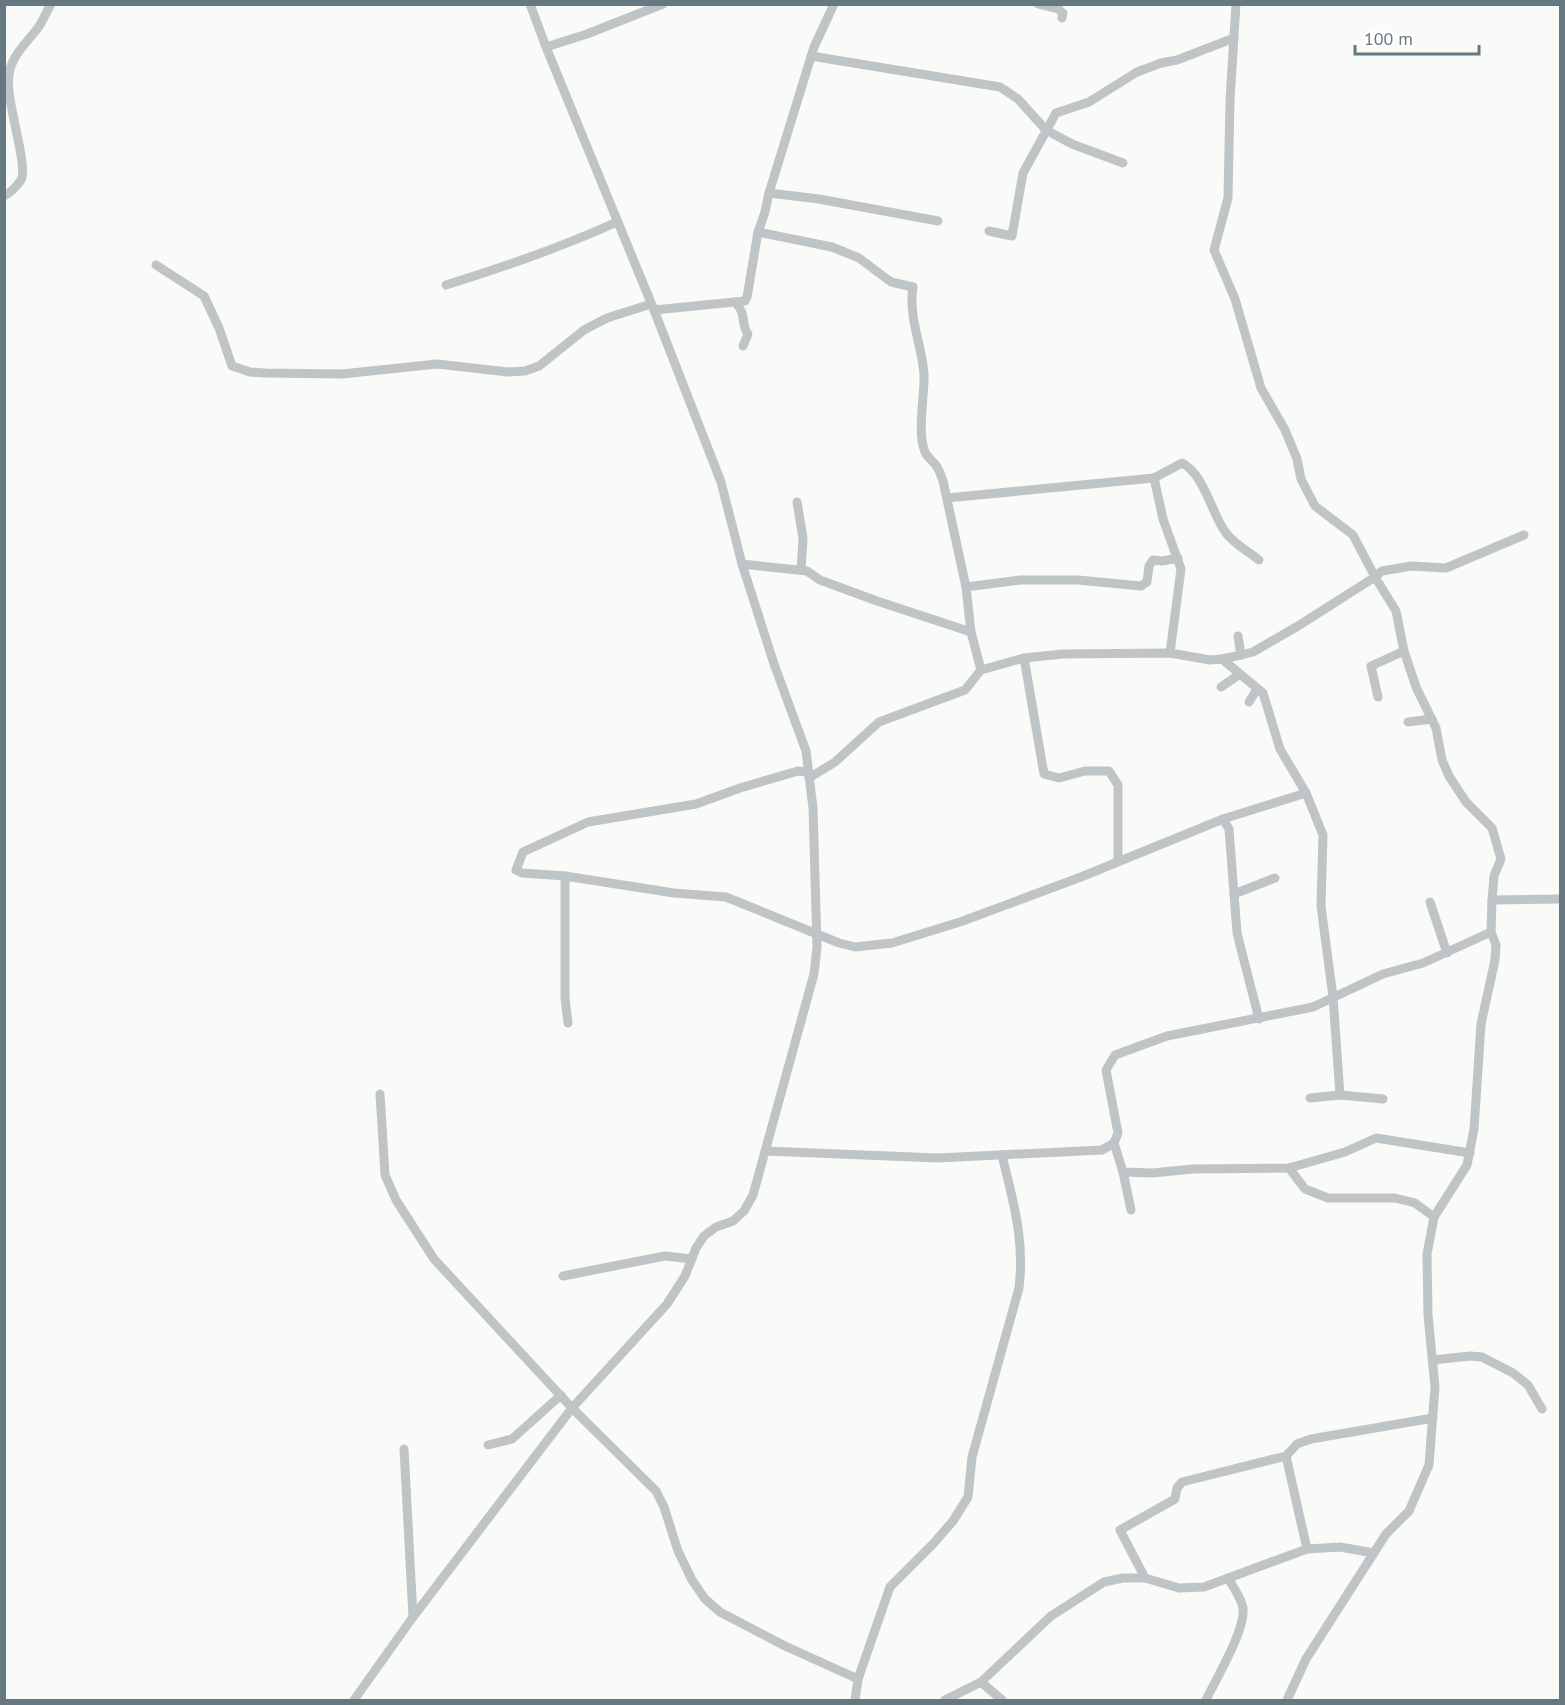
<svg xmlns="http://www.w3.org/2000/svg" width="1565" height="1705" font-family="'PT Sans',sans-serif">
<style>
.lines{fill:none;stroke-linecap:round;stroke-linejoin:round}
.minor{stroke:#bfc4c7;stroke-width:9}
</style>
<rect width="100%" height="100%" fill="#fafaf8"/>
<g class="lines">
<!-- minor -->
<g class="minor">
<polyline points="1038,4 1058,9 1063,13 1062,18"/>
<polyline points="1236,4 1230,100 1228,198 1214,250 1235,299 1261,388 1285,430 1297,459 1301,479 1315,506 1353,535 1375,577 1396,611 1404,651 1416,687 1436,728 1442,760 1449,776 1466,802 1492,828 1501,859 1494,876 1492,900 1491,932 1496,945 1495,960 1481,1024 1474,1129 1467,1165 1434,1217 1427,1254 1428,1315 1435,1387 1429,1465 1409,1511 1386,1534 1306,1659 1287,1700"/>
<polyline points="546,47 587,34 663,4"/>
<polyline points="811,56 1000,87 1018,99 1046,130 1072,144 1123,163"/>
<polyline points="769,193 819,199 938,221"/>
<path d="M4 196C10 193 17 186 21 180 29 166 5 101 9 75 11 55 29 41 40 25 44 18 47 11 51 4"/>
<polyline points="989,231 1012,236 1023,173 1056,113 1089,102 1137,72 1161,63 1177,60 1234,38"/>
<path d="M758 232 832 247 859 258 891 282 913 287C908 317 922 345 924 374 925 395 916 435 926 454 928 457 932 461 935 464 939 469 941 475 943 481L966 587 971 632 981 670"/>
<polyline points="156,265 204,296 219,328 232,366 250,372 266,373 342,374 437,364 508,372 525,371 539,366 584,330 607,318 651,304"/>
<path d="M446 285C504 267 562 247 617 222"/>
<path d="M735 302C748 316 740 324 748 334L743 346"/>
<polyline points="654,310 745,301 747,297 758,232 765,212 769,193 814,47 834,4"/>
<polyline points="1154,478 1163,519 1181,569 1170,653"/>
<path d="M947 498 1154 478 1182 463C1205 475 1211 513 1226 533 1234 544 1249 552 1259 560"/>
<polyline points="797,502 803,538 801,570"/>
<polyline points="742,564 807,571 820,580 877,601 971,632"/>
<polyline points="966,587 1020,580 1078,580 1141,586 1147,582 1149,566 1153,560 1162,561 1178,558"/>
<polyline points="1238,636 1241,655"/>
<polyline points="1024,658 1044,774 1059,778 1085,771 1109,771 1118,785 1118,861"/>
<polyline points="1222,659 1263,693 1280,749 1306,793 1323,835 1321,906 1333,997 1340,1095"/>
<polyline points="1221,687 1240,674"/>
<polyline points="1378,697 1371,666 1404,651"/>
<polyline points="1249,702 1257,689"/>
<polyline points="1408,722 1432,719"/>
<polyline points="809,778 835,762 879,722 965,690 981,670 1024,658 1063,654 1170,653 1210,660 1222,659 1241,655 1253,652 1298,626 1375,577 1382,571 1411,566 1446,568 1524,535"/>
<polyline points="1223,819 1306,793"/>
<polyline points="565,876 522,873 516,870 523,852 588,822 696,804 740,788 798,771 808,772"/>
<polyline points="1234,894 1275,878"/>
<polyline points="1492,900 1560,899"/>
<polyline points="1430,902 1447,953"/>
<polyline points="568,1023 565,998 565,876 674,893 726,897 839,943 855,947 892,943 960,922 1081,877 1223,819 1229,829 1237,933 1259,1019"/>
<polyline points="380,1094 385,1175 396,1200 434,1259 572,1408 656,1491 664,1507 678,1551 692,1580 705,1599 720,1612 785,1646 858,1679"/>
<polyline points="1310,1098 1340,1095 1383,1099"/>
<polyline points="1114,1143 1123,1172 1152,1173 1193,1169 1289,1168 1345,1152 1376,1138 1470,1153"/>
<polyline points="765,1151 938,1158 1102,1150 1114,1143 1118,1133 1106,1070 1115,1055 1167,1036 1313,1007 1383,974 1423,963 1491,932"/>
<polyline points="1289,1168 1305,1189 1328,1198 1395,1198 1415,1203 1434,1217"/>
<polyline points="1123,1172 1131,1210"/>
<polyline points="563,1276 665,1256 692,1259"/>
<polyline points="1433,1360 1470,1356 1482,1357 1513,1373 1528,1385 1542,1409"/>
<polyline points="488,1445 512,1439 561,1395"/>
<polyline points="404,1449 413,1617"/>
<polyline points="1286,1456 1307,1549"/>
<polyline points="1145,1578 1120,1530 1175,1499 1177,1488 1182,1482 1286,1456 1297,1444 1311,1439 1433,1418"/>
<polyline points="981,1682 1002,1700"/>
<polyline points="354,1700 413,1617 572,1408 667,1304 685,1276 696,1248 704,1236 716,1227 733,1221 744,1211 753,1195 814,974 817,947 813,808 806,751 774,664 742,564 721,482 654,310 546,47 530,4"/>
<path d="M855 1700 858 1679 890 1587 933 1544 953 1521 968 1497 972 1457 1019 1288C1025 1239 1013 1202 1002 1155"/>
<polyline points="945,1700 981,1682 1051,1616 1104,1582 1123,1578 1145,1578 1179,1588 1204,1587 1307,1549 1340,1547 1374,1553"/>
<path d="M1206 1700C1216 1679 1246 1629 1243 1608 1241 1597 1233 1587 1228 1578"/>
</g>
</g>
<!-- border -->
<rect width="1565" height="1705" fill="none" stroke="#667881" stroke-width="12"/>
<!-- scale -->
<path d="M1355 45v9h124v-9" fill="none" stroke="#667881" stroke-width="3"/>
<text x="1364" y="45" font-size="18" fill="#667881" stroke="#ffffff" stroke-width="4.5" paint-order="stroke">100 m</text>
</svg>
